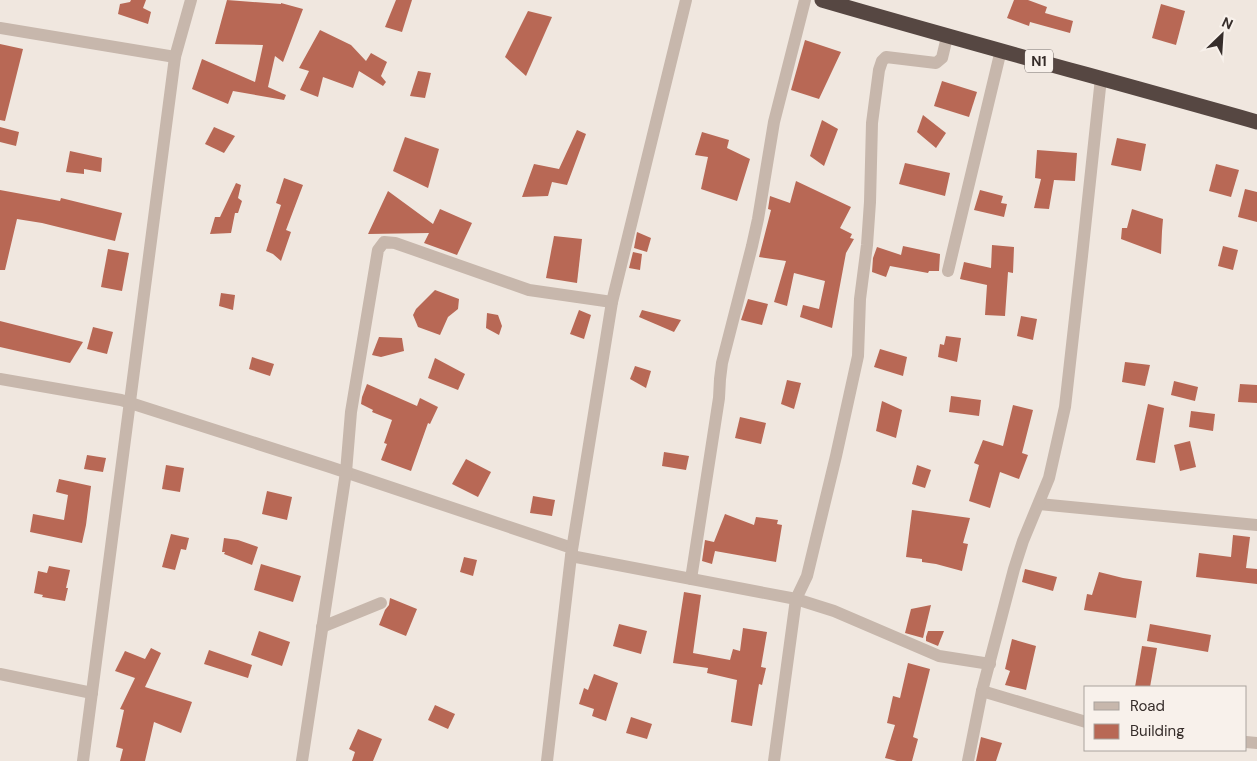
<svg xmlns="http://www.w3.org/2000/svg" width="1257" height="761" font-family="'DM Sans',sans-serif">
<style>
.building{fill:#b86855}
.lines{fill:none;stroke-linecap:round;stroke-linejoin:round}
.minor{stroke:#c7b7ac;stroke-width:12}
.highway{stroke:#564742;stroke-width:15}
.labels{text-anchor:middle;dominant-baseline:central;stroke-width:4;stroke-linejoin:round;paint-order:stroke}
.shield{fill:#f8f1eb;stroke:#706864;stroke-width:1}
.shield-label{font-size:14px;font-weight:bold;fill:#362d2a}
</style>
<rect width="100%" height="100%" fill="#f0e7df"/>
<!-- building -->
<g class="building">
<polygon points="131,0 146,0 143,8 151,12 148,24 118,14 120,4 130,2"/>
<polygon points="227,0 281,4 281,3 303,9 283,62 275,56 268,87 286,95 284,100 233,91 228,104 192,89 202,59 255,82 263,45 215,44"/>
<polygon points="396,0 412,0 402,32 385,27"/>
<polygon points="1014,0 1028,0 1047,7 1045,13 1073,21 1070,33 1030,22 1029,26 1007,18"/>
<polygon points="1161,4 1185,11 1176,45 1152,38"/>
<polygon points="528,11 552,17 526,76 505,57"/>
<polygon points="320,30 351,45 366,61 371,53 387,62 381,76 386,82 383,86 359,71 353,88 323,77 318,97 300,90 309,71 299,68"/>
<polygon points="805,40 841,52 819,99 791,90"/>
<polygon points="0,44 23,49 5,121 0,120"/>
<polygon points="418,71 431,73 425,98 410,96"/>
<polygon points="942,81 977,92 969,117 934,106"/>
<polygon points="923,115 946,133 936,148 917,132"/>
<polygon points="822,120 838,129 824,166 810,156"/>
<polygon points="0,127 19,132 16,146 0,142"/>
<polygon points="214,127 235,136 224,153 205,144"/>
<polygon points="577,130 586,134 567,185 552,182 548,196 522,197 534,164 559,169"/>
<polygon points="702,132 729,140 727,148 750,159 737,201 701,189 708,157 695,155"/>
<polygon points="405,137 439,149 428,188 393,171"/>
<polygon points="1117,138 1146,144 1141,171 1111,165"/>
<polygon points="1037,150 1077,153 1075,181 1054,180 1049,209 1034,208 1041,179 1035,178"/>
<polygon points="70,151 102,158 101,172 84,169 84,174 66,172"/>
<polygon points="905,163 950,173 945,196 899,184"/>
<polygon points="1216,164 1239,170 1231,197 1209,191"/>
<polygon points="284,178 303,185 286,230 291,232 281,261 273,254 266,251 281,205 276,203"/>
<polygon points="796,181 851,207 840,228 852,234 850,238 854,239 846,253 832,328 800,317 803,305 819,309 825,281 794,273 787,306 774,302 786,261 759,257 771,210 768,209 770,196 790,203"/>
<polygon points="236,183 241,185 238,198 242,201 238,213 235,213 231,233 210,234 215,217 220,217"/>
<polygon points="1245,189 1257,192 1257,222 1238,217"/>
<polygon points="0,190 60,201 61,198 122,213 115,241 42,223 17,219 5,270 0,270"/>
<polygon points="980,190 1003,196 1001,203 1007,204 1004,217 974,210"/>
<polygon points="388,191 433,224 440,209 472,223 457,255 424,243 429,233 368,234"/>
<polygon points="1132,209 1163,219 1162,231 1161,254 1121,239 1122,228 1127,228"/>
<polygon points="637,232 651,238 647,252 634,248"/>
<polygon points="554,236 582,239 577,283 546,278"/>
<polygon points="992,245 1014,247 1013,273 1008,272 1005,316 985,315 987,285 960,279 964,262 991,268"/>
<polygon points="903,246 940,254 939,271 929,271 928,273 890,266 886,277 872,272 873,258 877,247 901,255"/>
<polygon points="1223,246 1238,250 1233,270 1218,266"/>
<polygon points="108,249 129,253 122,291 101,287"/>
<polygon points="633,252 642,254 640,270 629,268"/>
<polygon points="435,290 459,299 458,309 448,317 440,335 418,327 413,315 416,309"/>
<polygon points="221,293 235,295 233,310 219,306"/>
<polygon points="748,299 768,304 762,325 741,320"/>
<polygon points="579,310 591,315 584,339 570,334"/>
<polygon points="642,310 681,320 674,332 639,317"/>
<polygon points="487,313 498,315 502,326 499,335 486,328"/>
<polygon points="1021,316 1037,319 1033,340 1017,336"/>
<polygon points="0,321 83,342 70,363 0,347"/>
<polygon points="93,327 113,332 107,354 87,349"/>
<polygon points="946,336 961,338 957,362 938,357 940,344 944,345"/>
<polygon points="379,337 402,338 404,351 381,357 372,355"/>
<polygon points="880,349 907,357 903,376 874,367"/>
<polygon points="252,357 274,364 270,376 249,369"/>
<polygon points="435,358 465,374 458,390 428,378"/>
<polygon points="1125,362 1150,365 1145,386 1122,382"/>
<polygon points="635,366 651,371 646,388 630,379"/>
<polygon points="787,380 801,383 794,409 781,404"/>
<polygon points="1174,381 1198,387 1195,401 1171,395"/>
<polygon points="367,384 417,406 420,398 438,407 430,424 428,423 411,471 381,460 387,444 384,443 392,420 372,412 373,410 361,404 362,397"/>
<polygon points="1240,384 1257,385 1257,403 1238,402"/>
<polygon points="951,396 981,400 979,416 949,412"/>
<polygon points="882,401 902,410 896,438 876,431"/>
<polygon points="1148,404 1164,408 1155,463 1136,460"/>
<polygon points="1013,405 1033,410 1022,453 1028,455 1019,479 1000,472 990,508 969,501 979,465 974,463 983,440 1003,446"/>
<polygon points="1191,411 1215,414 1213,431 1189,427"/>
<polygon points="740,417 766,423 761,444 735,438"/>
<polygon points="1190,441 1196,467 1180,471 1174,445"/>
<polygon points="664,452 689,456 686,470 662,466"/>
<polygon points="87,455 106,458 103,472 84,469"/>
<polygon points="466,459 491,472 478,497 452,484"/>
<polygon points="166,465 184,468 180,492 162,489"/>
<polygon points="917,465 931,470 925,488 912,484"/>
<polygon points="59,479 91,486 86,525 82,543 30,532 33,514 64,520 68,495 56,492"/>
<polygon points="267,491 292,497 287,520 262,514"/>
<polygon points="533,496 555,500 552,516 530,513"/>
<polygon points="912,510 970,518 963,543 968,544 962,571 936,564 922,562 922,559 906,557"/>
<polygon points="725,514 754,525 756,517 778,520 777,524 782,525 776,562 715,551 712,564 702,561 705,540 714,542"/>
<polygon points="171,534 189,538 186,550 181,549 175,570 162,567"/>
<polygon points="1233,535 1250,537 1246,568 1257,569 1257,584 1196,577 1199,553 1231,557"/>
<polygon points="224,538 238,540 258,547 252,565 224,554 225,552 222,552"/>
<polygon points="464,557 477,560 473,576 460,572"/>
<polygon points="261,564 301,576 293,602 254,590"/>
<polygon points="49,566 70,570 66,588 68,588 65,601 42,597 43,595 34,593 38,571 47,573"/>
<polygon points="1025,569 1057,577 1053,591 1022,582"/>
<polygon points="1099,572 1123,578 1142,581 1136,618 1084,610 1087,594 1092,595"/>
<polygon points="684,592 701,595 693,653 730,660 733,649 740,651 743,628 767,632 761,667 766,668 762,685 759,684 752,726 731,722 737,680 707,673 708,668 673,663"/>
<polygon points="390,598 417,609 406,636 379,625 385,610 389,605"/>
<polygon points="931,605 923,638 905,633 911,609"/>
<polygon points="619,624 647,631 641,654 613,646"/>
<polygon points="1150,624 1211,635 1208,652 1147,641"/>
<polygon points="259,631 290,642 282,666 251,655"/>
<polygon points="928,631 944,631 938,646 926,641 926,637"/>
<polygon points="1012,639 1036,646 1026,690 1005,685 1010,671 1005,669"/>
<polygon points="1142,646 1157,648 1150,687 1135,687"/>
<polygon points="151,648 161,653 145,687 192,702 181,733 154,722 145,761 120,761 123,749 116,747 124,710 120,709 135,678 115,671 125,651 145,659"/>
<polygon points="209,650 252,665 248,678 204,664"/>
<polygon points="908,663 930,669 913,737 918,739 912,761 897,761 885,758 895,725 887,723 893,696 900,698"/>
<polygon points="594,674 618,683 606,721 592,716 594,709 579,704 584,688 588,690"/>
<polygon points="435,705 455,714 448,729 428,720"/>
<polygon points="631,717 652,724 647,739 626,733"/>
<polygon points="358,729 382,739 373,761 352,761 355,752 349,749"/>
<polygon points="981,737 1002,743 996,761 976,761"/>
</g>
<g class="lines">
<!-- minor -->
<g class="minor">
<polyline points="0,28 175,57"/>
<polyline points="948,271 1001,50"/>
<polyline points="0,379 121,400 330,467 572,548"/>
<polyline points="1039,504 1257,525"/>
<polyline points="571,556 796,599 834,611 939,656 990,664"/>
<polyline points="691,579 719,398 720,379 722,363 752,246 758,219 774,122 805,0"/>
<polyline points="322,627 381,603"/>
<polyline points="0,674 92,693"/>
<polyline points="982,691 1086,722"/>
<polyline points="1246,742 1257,743"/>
<polyline points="83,761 175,57 191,0"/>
<polyline points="302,761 346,472 351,412 378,250 384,242 395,243 529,290 612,302"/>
<polyline points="547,761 571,556 612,302 686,0"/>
<polyline points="774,761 796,599 807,576 836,456 858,356 860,299 867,245 870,202 872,123 879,70 882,61 886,57 936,63 942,58 947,37"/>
<polyline points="968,761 982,691 1014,569 1023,541 1049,478 1065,407 1082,256 1101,78"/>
</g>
<!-- highway -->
<path class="highway" d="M822 0C966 42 1112 81 1257 122"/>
</g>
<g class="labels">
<!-- shield labels -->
<rect class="shield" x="1025" y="49.5" width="28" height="23" rx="4"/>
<g class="shield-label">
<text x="1039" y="61">N1</text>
</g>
</g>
<!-- legend -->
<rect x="1084" y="686" width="162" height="65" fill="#f8f1eb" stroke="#aaa39e"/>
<rect x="1094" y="702" width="25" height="8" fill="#c7b7ac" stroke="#aaa39e"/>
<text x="1130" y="711" font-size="15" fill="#362d2a">Road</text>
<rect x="1094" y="724" width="25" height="15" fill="#b86855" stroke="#aaa39e"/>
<text x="1130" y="736" font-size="15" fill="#362d2a">Building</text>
<!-- north arrow -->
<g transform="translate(1222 35) rotate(25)" stroke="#f8f1eb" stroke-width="4" paint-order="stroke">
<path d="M0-4L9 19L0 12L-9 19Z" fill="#362d2a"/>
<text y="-8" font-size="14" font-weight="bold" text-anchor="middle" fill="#362d2a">N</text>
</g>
</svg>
